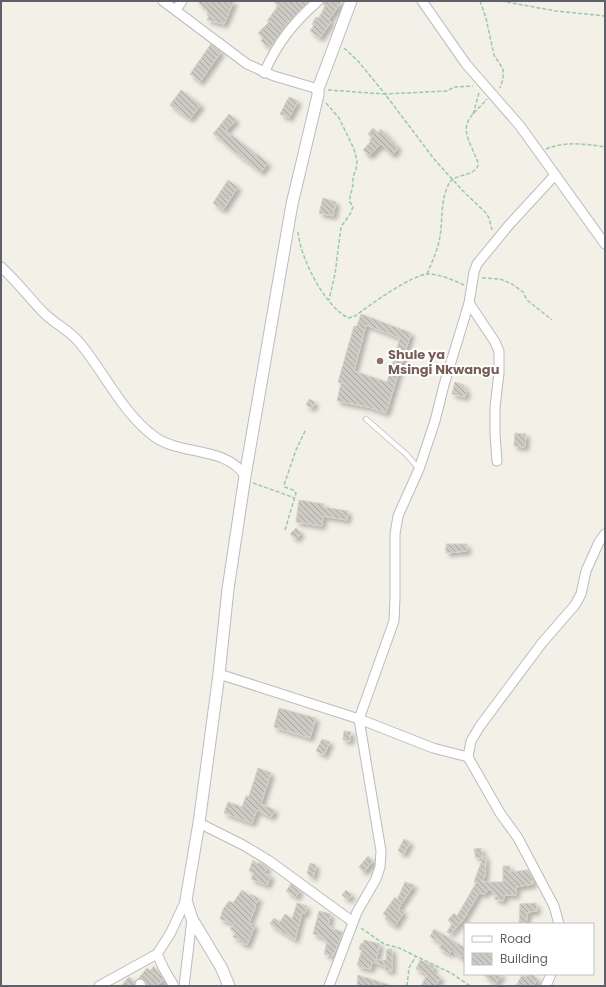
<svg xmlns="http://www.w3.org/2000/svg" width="606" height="987" font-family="Poppins,sans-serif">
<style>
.building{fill:url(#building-back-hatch);stroke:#d7d2c5;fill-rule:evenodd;filter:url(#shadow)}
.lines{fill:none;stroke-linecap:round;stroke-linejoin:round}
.service-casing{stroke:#b9bcc1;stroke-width:6}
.minor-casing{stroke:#b9bcc1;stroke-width:11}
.tertiary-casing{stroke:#b9bcc1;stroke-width:13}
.path{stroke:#99caa9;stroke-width:1.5;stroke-dasharray:4 2;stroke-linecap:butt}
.service{stroke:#fff;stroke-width:4.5}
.minor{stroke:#fff;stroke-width:9}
.tertiary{stroke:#fff;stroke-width:11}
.education-dot{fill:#8d6e63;stroke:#fff;stroke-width:1.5}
.labels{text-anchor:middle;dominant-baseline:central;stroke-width:4;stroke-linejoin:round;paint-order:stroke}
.education-label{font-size:13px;font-weight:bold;fill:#785e54;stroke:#fff;text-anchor:start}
</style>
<defs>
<pattern id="building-back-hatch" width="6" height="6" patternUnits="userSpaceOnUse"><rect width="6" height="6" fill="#cdcac4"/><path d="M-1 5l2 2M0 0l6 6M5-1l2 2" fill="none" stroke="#aaa7a3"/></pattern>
<filter id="shadow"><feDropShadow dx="3.5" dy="3.5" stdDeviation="2" flood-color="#0004"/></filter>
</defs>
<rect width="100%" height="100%" fill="#f2f0e7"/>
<!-- building -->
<g class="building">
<polygon points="197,1 234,1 224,24 207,20 209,16 207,15 208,11"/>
<polygon points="273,1 309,1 289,21 270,48 261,41 263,38 258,33 269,22 267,21 278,6"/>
<polygon points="324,1 342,1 328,21 331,22 320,38 310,31 314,25 312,24 316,17 319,18 325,6 323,4"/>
<polygon points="211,44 221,52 200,82 190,74"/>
<polygon points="181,90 201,105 190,119 170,105"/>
<polygon points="289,97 298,101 289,118 280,114"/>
<polygon points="229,114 236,120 226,131 268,163 261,172 240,156 222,141 223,140 213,134"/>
<polygon points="373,128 378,133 381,129 398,147 396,148 397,150 392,155 381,144 369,156 363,150 371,141 369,140 372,138 368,134"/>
<polygon points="228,180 238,187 223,210 213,203"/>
<polygon points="323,198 336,202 333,216 319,213"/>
<path d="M361 314 411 333 386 413 368 407 337 401 341 383 338 382 354 326H357ZM366 325 400 338 387 382 354 371Z"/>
<polygon points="455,382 464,385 464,389 467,390 465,397 452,394"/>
<polygon points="309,399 315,402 312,408 306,405"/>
<polygon points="515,433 526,434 525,447 514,446"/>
<polygon points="299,500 324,504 323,507 348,511 347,520 323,516 322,526 296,522"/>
<polygon points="296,528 301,533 296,539 290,534"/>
<polygon points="446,544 467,544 467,551 446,553"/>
<polygon points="279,708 316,718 310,738 274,727"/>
<polygon points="344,731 351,732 350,741 343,740"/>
<polygon points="322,739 330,742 324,755 316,751"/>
<polygon points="258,768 271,773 261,804 275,810 271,817 257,810 252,823 224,813 228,802 242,807 246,796 249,796"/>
<polygon points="404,839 410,842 404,854 398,851"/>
<polygon points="481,848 483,857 486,856 485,876 482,882 503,882 503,866 510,866 510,872 528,870 532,876 533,884 516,887 516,895 505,895 503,901 494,899 497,895 489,889 485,894 479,893 463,920 450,934 447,932 452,924 448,920 454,913 457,916 476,883 474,882 483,857 476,858 474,849"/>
<polygon points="368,856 373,861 364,872 359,867"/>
<polygon points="253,860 258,864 259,862 268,867 264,873 271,876 267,885 251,879 254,873 249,871"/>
<polygon points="310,863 316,865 313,878 307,873"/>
<polygon points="405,882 414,885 400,906 399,909 404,912 395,926 385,919 387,916 383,914 395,897 397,900"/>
<polygon points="291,884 300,891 296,897 286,891"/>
<polygon points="242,890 250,896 251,894 259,899 255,905 256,906 249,923 255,925 247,945 239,942 240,940 233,937 235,933 230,929 234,924 220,919 223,909 229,901 233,903"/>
<polygon points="346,890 352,895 348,900 342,895"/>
<polygon points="297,903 307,906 305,914 302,913 295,940 270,924 274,918 280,922 285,914 292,919"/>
<polygon points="536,903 537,911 528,912 526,924 519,924 520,904"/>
<polygon points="319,911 331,914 328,925 331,926 330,928 343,932 333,956 324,954 327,942 325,942 325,938 313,934"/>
<polygon points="434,929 465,948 465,953 461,958 452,951 449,954 439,948 442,943 430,937"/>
<polygon points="364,940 380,944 376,960 386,960 387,949 392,949 392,971 385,970 385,966 372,962 371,969 359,967 359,965 357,965 362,950 359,949 361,943 363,944"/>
<polygon points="420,960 434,966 432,971 441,978 435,986 421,986 427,974 416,969"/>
<polygon points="154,966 164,980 156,986 147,986 144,979 138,979 147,968 150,971"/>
<polygon points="483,974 503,974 495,984"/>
<polygon points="528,974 531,974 538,979 533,986 516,986 522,975 526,977"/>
<polygon points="358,975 389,985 389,986 357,986"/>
<polygon points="129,977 135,982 134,986 121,986"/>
</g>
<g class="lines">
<!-- service casing -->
<g class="service-casing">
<polyline id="service" points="366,419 407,455 419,469"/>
</g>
<!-- minor casing -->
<g class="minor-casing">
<g id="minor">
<polyline points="163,1 247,64 274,76 318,89"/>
<polyline points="422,1 466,64 520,126 605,244"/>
<polyline points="176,10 182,1"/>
<path d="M264 73C278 42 293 23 318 1"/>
<path d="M1 267C17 281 29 298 44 313 55 324 69 330 79 342 105 373 122 413 155 437 182 456 226 446 245 476"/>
<polyline points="497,461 495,434 495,407 499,373 499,351 495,342 469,303 474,272 477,264 509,225 555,175"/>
<polyline points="219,674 359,719 433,748 468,757 500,813 518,838 554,906 559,924"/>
<polyline points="468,757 471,741 480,726 542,643 575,605 581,594 586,571 599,542 605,534"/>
<polyline points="199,823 243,845 268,860 353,922"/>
<polyline points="157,954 164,969 174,986"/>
<polyline points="140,984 141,986"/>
<polyline points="99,986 157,954 170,934 186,900"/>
<polyline points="184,986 192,919"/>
<polyline points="329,986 357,912 376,879 380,867 381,851 359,719 394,621 395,598 395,534 398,516 419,469 435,421 444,385 469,303"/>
<polyline points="546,986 551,974"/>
</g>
</g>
<!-- tertiary casing -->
<g class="tertiary-casing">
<polyline id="tertiary" points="229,986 221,967 192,919 186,900 199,823 219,674 228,589 245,476 292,204 318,95 318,89 351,1"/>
</g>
<!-- path -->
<g class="path">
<polyline points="480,1 486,18 494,55 503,69 503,79 500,88"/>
<polyline points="501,1 556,11 605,16"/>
<polyline points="344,48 358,61 385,94 447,91 454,87 473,86"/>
<polyline points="328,90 385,94 434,159 463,191 486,213 489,218 492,230"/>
<polyline points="326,103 339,118 354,149 357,161 356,169 353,177 353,185 350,197 350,202 353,207 350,214 341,227 335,274 329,300"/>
<polyline points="473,114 479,93"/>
<path d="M546 149C565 141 586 144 605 147"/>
<path d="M298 232C300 257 325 308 349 318L355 316C370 305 411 275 428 274 440 274 453 280 464 285"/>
<path d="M427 274C432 262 438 250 440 236 443 219 440 198 450 182 455 174 472 177 478 166 478 159 474 154 472 148 459 122 470 118 487 99"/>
<polyline points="482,278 500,279 512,284 523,292 527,300 552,320"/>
<polyline points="253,483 295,498"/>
<polyline points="285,530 296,493 293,490 285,487 284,485 296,450 306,429"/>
<polyline points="361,928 384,944 399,948 451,973 470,986"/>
<polyline points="407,986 409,968 416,956"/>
</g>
<!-- service -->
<use href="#service" class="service"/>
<!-- minor -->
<use href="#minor" class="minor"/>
<!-- tertiary -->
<use href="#tertiary" class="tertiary"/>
</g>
<!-- markers -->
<circle class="education-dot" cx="380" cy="361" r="4"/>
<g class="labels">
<!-- education labels -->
<g class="education-label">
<text x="388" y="354">Shule ya<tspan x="388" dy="15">Msingi Nkwangu</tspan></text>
</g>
</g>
<!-- border -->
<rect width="606" height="987" fill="none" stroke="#5e6268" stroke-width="4"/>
<!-- legend -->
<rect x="464" y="923" width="130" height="52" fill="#ffffff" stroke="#bfc0c3"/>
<rect x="472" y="936" width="20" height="6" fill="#ffffff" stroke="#bfc0c3"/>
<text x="500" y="943" font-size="12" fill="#5e6268">Road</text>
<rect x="472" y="953" width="20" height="12" fill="url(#building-back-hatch)" stroke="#bfc0c3"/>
<text x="500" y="963" font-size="12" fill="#5e6268">Building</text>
</svg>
